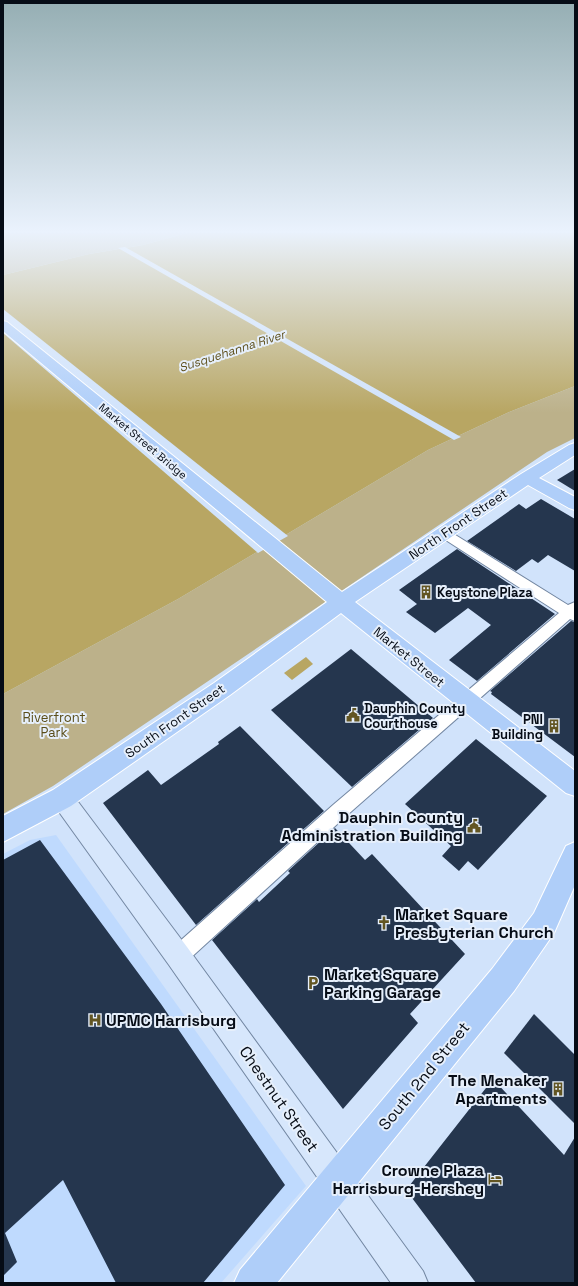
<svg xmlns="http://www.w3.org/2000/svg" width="578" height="1286" font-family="'Space Grotesk',sans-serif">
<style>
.built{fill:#bfdafe}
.green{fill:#bcb18a}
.water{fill:#b8a663}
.pier{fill:#d1e3fb}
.building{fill:#25364e}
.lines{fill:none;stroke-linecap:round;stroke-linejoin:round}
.street-casing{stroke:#7387a2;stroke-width:2}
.secondary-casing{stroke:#7387a2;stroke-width:2}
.primary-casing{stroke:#fff;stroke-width:2}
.street{fill:#fff;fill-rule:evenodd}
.secondary{fill:#d7e7fc;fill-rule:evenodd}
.primary{fill:#afcef9;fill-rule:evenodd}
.labels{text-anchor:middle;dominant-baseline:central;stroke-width:4;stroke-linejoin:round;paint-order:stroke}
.far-street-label{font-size:11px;fill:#060c16;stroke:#e6effb}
.far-water-label{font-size:12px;font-style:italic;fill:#5e501d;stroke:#e6effb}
.street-label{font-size:13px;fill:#060c16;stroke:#e6effb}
.poi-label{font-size:13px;font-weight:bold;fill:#060c16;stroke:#e6effb;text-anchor:start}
.park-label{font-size:13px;fill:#5a4d19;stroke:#e6effb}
.near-poi-label{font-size:16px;font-weight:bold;fill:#060c16;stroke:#e6effb;text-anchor:end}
.near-street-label{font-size:16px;fill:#060c16;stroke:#e6effb}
</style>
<rect width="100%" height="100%" fill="#d1e3fb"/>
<!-- built -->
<polygon class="built" points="56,835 306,1186 221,1283 3,1283 3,854 30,840"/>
<!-- green -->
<g class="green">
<polygon points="3,233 187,233 143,245 89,254 3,275"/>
<polygon points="575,386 575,438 547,452 53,786 3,814 3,694 178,599 428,450 507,413"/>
</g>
<!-- water -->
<g class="water">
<polygon points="187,233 575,233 575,386 507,413 428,450 178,599 3,694 3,275 89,254 143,245"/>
<polygon points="306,657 313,664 292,680 284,673"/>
</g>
<!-- pier -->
<g class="pier">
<polygon points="125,247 461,437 454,440 118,248"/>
<polygon points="3,309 288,536 258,553 3,333"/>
</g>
<!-- building -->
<g class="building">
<polygon points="575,469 575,491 557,480"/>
<polygon points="541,499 575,519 575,571 548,555 538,563 532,559 516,571 467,541 519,504 526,509"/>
<polygon points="457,549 555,614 477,681 449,660 491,625 468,608 435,633 406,612 417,604 399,590"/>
<polygon points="571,621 575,622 575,757 491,694 492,692 490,691"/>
<polygon points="351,649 433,718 352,787 271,710"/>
<polygon points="240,726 324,811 196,925 103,803 148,770 161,785 219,744 218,742"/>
<polygon points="476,739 547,796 478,870 468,861 459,871 442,856 451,846 405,804"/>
<polygon points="335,828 365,860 372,854 465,954 410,1014 418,1023 343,1109 212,940 257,899 259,902 290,873 288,871"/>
<polygon points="40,840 161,1004 285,1185 203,1283 116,1283 63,1180 5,1233 17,1262 3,1276 3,860"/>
<polygon points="534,1014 575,1055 575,1124 504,1053"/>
<polygon points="493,1079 564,1155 575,1137 575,1283 476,1283 406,1190"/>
</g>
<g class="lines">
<!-- street casing -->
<g class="street-casing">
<polygon id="street" points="445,530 449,531 568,605 575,602 575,621 570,619 345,817 185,963 178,966 171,963 168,956 171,949 333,805 559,613 441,537 439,534 441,531"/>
</g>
<!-- secondary casing -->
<g class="secondary-casing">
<polygon id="secondary" points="62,787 70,791 187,947 423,1271 428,1283 391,1283 169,965 54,805 51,798 54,791"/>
</g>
<!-- primary casing -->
<g class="primary-casing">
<g id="primary">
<polygon points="3,321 7,322 342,592 521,474 569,445 575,443 575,455 539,478 575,497 575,510 569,508 528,485 355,602 575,771 575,796 566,793 341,613 230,695 71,806 3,842 3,816 53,790 214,683 327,602 3,331"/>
<polygon points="575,842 575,885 554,933 514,991 277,1283 234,1283 240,1270 492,969 534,913 566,846"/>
</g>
</g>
<!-- street -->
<use href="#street" class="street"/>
<!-- secondary -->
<use href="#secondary" class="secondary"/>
<!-- primary -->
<use href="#primary" class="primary"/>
</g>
<!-- sky -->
<linearGradient id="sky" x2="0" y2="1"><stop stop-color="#95aeb3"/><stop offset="0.56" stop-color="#eaf2fd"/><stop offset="1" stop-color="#eaf2fd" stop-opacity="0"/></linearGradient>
<rect width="578" height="413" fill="url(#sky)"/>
<!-- icons -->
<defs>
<g id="building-bare" transform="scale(1.08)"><path d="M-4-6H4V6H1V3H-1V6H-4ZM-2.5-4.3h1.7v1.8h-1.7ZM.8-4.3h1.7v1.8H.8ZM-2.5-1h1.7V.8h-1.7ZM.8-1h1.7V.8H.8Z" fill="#635623" stroke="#e6effb" stroke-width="2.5" paint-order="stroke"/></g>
<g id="civic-bare" transform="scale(1.08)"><path d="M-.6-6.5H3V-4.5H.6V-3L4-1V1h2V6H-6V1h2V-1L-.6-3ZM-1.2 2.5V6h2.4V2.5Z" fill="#635623" stroke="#e6effb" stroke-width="2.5" paint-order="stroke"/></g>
<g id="church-bare" transform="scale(1.08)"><path d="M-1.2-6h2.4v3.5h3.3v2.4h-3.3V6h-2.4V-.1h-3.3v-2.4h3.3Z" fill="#635623" stroke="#e6effb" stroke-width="2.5" paint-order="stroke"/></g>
<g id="parking-bare" transform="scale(1.08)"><path d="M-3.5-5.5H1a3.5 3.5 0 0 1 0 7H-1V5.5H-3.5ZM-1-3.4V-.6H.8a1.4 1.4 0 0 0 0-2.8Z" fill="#635623" stroke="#e6effb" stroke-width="2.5" paint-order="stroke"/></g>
<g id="hospital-bare" transform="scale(1.08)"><path d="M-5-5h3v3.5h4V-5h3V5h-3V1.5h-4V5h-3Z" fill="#635623" stroke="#e6effb" stroke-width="2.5" paint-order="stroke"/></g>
<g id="hotel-bare" transform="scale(1.08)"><path d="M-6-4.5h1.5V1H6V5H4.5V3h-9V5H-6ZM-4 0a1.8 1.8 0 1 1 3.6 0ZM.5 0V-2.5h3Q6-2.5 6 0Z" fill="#635623" stroke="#e6effb" stroke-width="2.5" paint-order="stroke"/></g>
</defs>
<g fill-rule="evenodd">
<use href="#building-bare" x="426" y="592"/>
<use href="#civic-bare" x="353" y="715"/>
<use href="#building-bare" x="554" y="726"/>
<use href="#civic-bare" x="474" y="826"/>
<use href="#church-bare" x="384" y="923"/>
<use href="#parking-bare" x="313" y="983"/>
<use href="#hospital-bare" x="95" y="1020"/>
<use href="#building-bare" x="558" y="1089"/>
<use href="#hotel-bare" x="495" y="1179"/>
</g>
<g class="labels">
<!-- far-street labels -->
<g class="far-street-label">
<text transform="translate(143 441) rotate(40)">Market Street Bridge</text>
</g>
<!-- far-water labels -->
<g class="far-water-label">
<text transform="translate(232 351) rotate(-18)">Susquehanna River</text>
</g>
<!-- street labels -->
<g class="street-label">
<text transform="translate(458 524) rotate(-34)">North Front Street</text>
<text transform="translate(409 657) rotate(39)">Market Street</text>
<text transform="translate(175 721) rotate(-35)">South Front Street</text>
</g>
<!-- poi labels -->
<g class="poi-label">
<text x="437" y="592">Keystone Plaza</text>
<text x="364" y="708">Dauphin County<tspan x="364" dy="15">Courthouse</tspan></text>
<text x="543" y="719" text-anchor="end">PNI<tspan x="543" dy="15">Building</tspan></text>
</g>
<!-- park labels -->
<g class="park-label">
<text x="54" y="717">Riverfront<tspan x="54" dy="15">Park</tspan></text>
</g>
<!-- near-poi labels -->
<g class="near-poi-label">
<text x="463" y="817">Dauphin County<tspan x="463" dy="18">Administration Building</tspan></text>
<text x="395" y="914" text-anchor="start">Market Square<tspan x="395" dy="18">Presbyterian Church</tspan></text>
<text x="324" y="974" text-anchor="start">Market Square<tspan x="324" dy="18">Parking Garage</tspan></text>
<text x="106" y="1020" text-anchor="start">UPMC Harrisburg</text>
<text x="547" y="1080">The Menaker<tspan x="547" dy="18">Apartments</tspan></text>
<text x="484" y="1170">Crowne Plaza<tspan x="484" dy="18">Harrisburg-Hershey</tspan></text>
</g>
<!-- near-street labels -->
<g class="near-street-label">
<text transform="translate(424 1076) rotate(-51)">South 2nd Street</text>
<text transform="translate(279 1099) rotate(55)">Chestnut Street</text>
</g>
</g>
<!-- border -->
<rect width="578" height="1286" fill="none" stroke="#060c16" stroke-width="8"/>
</svg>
